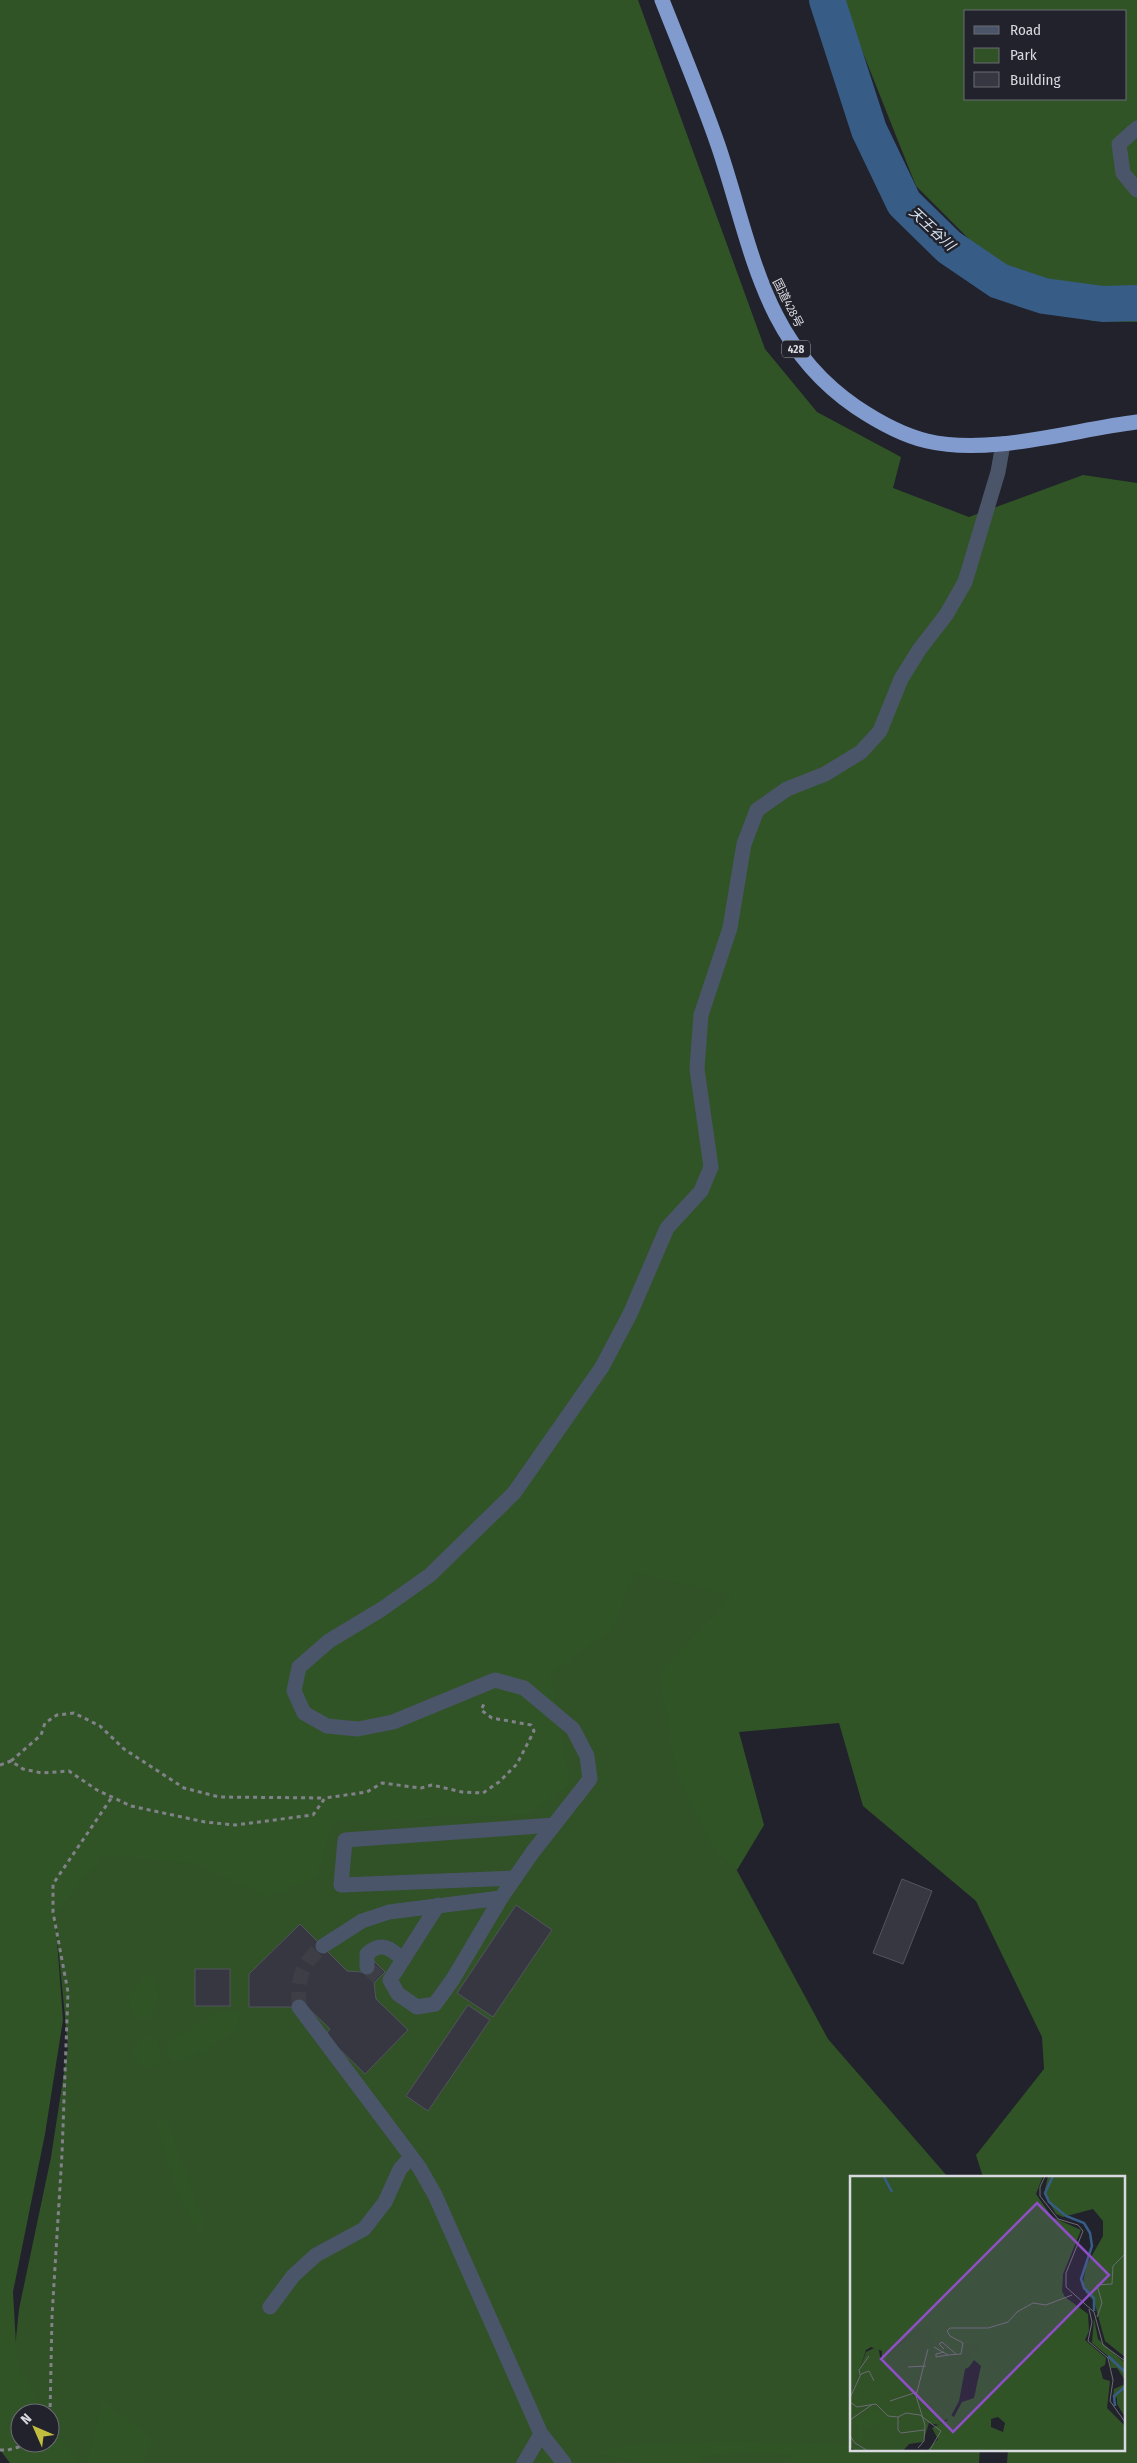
<svg xmlns="http://www.w3.org/2000/svg" width="1137" height="2463" font-family="'Fira Sans Condensed','Noto Sans JP',sans-serif">
<style>
.green{fill:#315127}
.forest{fill:#315427;fill-rule:evenodd}
.lines{fill:none;stroke-linecap:round;stroke-linejoin:round}
.river{stroke:#375c86;stroke-width:36}
.building{fill:#363741;stroke:#53545e}
.minor-tunnel{stroke:#3d3e46;stroke-width:15;stroke-dasharray:15 8;stroke-linecap:butt}
.path{stroke:#818289;stroke-width:3;stroke-dasharray:4 4;stroke-linecap:butt}
.minor{stroke:#4b556a;stroke-width:15}
.highway{stroke:#819bce;stroke-width:15}
.labels{text-anchor:middle;dominant-baseline:central;stroke-width:5;stroke-linejoin:round;paint-order:stroke}
.shield{fill:#21222b;stroke:#a2a3aa;stroke-width:1}
.shield-label{font-size:11px;font-weight:bold;fill:#d9dae0}
.street-label{font-size:12px;fill:#d9dae0;stroke:#21222b}
.water-label{font-size:14px;font-style:italic;fill:#dae5f3;stroke:#21222b}
.inset-river{fill:none;stroke:#375c86;stroke-width:2.5}
.inset-road{fill:none;stroke:#6b6c73;stroke-width:1}
.view{fill:#8e4fc6;fill-opacity:0.15;stroke:#8e4fc6;stroke-width:2.5}
.inset-edge{fill:none;stroke:#d9dae0;stroke-width:2.5}
</style>
<rect width="100%" height="100%" fill="#21222b"/>
<!-- green -->
<polygon class="green" points="635,1542 763,1577 714,1828 828,2039 948,2177 851,2177 851,2449 980,2449 979,2463 72,2463 50,2431 50,2413 38,2413 12,2377 19,2309 51,2157 68,2047 53,1895 100,1834 335,1777 514,1681"/>
<!-- forest -->
<g class="forest">
<polygon points="0,0 638,0 765,349 817,412 901,457 893,488 969,517 1083,475 1137,483 1137,2463 1007,2463 1008,2449 1123,2449 1123,2177 983,2177 976,2155 1044,2069 1042,2037 976,1901 863,1806 839,1723 739,1732 764,1825 737,1870 713,1848 676,1772 659,1673 732,1595 635,1573 613,1629 551,1673 570,1784 527,1815 334,1821 317,1876 269,1897 190,1863 104,1855 55,1913 63,2020 45,2134 13,2292 17,2362 43,2413 20,2413 20,2443 50,2443 50,2426 81,2463 10,2463 0,2450"/>
<path d="M842 0H1137V322L1092 321 991 261 916 186ZM966 11H1126V99H966Z"/>
<polygon points="145,1974 156,1980 159,1996 149,2022 135,2017 127,1998"/>
<polygon points="216,2012 241,2012 237,2028 213,2046 176,2064 168,2055 165,2046"/>
<polygon points="144,2036 158,2041 161,2056 158,2066 148,2068 138,2063 133,2048"/>
<polygon points="155,2119 167,2119 205,2226 198,2233 175,2188"/>
<polygon points="103,2401 154,2439 144,2459 145,2463 87,2463"/>
<polygon points="548,2439 571,2452 556,2451 557,2463 537,2463"/>
<polygon points="727,2441 851,2445 851,2449 928,2449 917,2463 788,2463 793,2455 747,2452 705,2456 699,2463 643,2463 593,2453 626,2445"/>
</g>
<g class="lines">
<!-- river -->
<polyline class="river" points="827,0 869,130 904,203 949,247 999,281 1044,296 1103,304 1137,303"/>
</g>
<!-- building -->
<g class="building">
<polygon points="902,1879 932,1891 903,1964 873,1953"/>
<polygon points="516,1905 552,1930 493,2017 457,1993"/>
<polygon points="300,1924 347,1971 362,1972 374,1961 385,1972 374,1983 376,1999 408,2030 365,2074 325,2035 330,2029 307,2007 249,2007 249,1974"/>
<rect x="195" y="1969" width="35" height="37"/>
<polygon points="468,2005 490,2020 428,2111 406,2096"/>
</g>
<g class="lines">
<!-- minor-tunnel -->
<g class="minor-tunnel">
<polyline points="367,1967 379,1978"/>
<path d="M299 2007C297 1979 301 1964 323 1946"/>
</g>
<!-- path -->
<g class="path">
<polyline points="11,1761 41,1735 45,1723 57,1715 74,1713 100,1726 124,1749 184,1788 219,1797 325,1798"/>
<polyline points="0,1765 11,1761 23,1769 42,1773 69,1771 97,1790 131,1806 205,1822 235,1825 313,1815 325,1798 367,1792 382,1783 421,1788 432,1785 462,1792 483,1793 499,1782 517,1764 534,1731 531,1725 492,1718 481,1710 484,1704"/>
<polyline points="50,2415 52,2316 62,2154 68,1992 53,1912 53,1884 112,1797"/>
<polyline points="0,2450 8,2450 33,2443"/>
</g>
<!-- minor -->
<g class="minor">
<polyline points="1137,128 1119,144 1123,173 1137,190"/>
<polyline points="515,1878 341,1885 345,1840 554,1825"/>
<polyline points="438,1905 390,1980 398,1994 417,2007 435,2004 453,1979 501,1898"/>
<polyline points="323,1946 362,1921 389,1912 501,1898 532,1853 590,1779 587,1756 573,1729 524,1688 495,1680 393,1722 358,1729 327,1726 304,1713 294,1691 299,1667 329,1641 382,1609 430,1575 514,1493 602,1367 630,1314 667,1228 701,1191 711,1167 697,1069 701,1015 730,928 744,844 757,810 787,789 825,774 861,752 880,731 901,679 919,650 946,615 965,582 998,472 1003,444"/>
<path d="M367 1967V1954C381 1941 391 1948 403 1960"/>
<polyline points="299,2007 419,2167 435,2195 541,2434 564,2463"/>
<polyline points="270,2307 293,2276 316,2255 364,2229 385,2202 400,2169 411,2157"/>
<polyline points="524,2463 541,2434"/>
</g>
<!-- highway -->
<path class="highway" d="M662 0C681 48 701 96 718 145 752 245 761 342 856 407 877 421 901 435 927 441 990 456 1072 430 1137 422"/>
</g>
<g class="labels">
<!-- shield labels -->
<rect class="shield" x="782" y="340.5" width="28" height="17" rx="4"/>
<g class="shield-label">
<text x="796" y="349">428</text>
</g>
<!-- street labels -->
<g class="street-label">
<text transform="translate(788 303) rotate(63)">国道428号</text>
</g>
<!-- water labels -->
<g class="water-label">
<text transform="translate(932 229) rotate(43)">天王谷川</text>
</g>
</g>
<!-- overview -->
<g transform="translate(850 2176)">
<rect width="275" height="275" fill="#21222b"/>
<path d="M77 150 113 166 129 165 135 176 116 188 109 225 101 240 89 249 79 247 73 266 59 268 53 275H5L0 271V220L16 176 28 170 32 190 35 189 37 179 70 151Z" fill="#315127"/>
<path d="M0 0H193L186 18 202 41 231 54 213 98 212 115 215 121 238 138 239 155 235 164 256 182 255 189 250 192 253 203 260 205 257 232 275 250V275H77L88 263 82 252 98 244 94 240 97 237 104 241 112 226 124 222 131 190 124 184 119 191 115 193V190L122 175 132 174 127 167 116 168 110 177 105 176 92 164 83 165 76 152H69L38 178 36 189 41 186 42 192 38 195 31 190 32 175 21 171 16 174 0 224ZM148 241 155 247 153 256 141 251V243ZM198 0H275V181L255 165 244 125 236 117 233 107 236 90 253 60V45L243 33 213 41 206 38 194 18ZM244 142 248 163 275 187V204L267 192H261L259 181 242 167ZM275 208V241L267 228V222L263 221 264 213ZM69 220 86 237 93 238 92 241 81 242 72 238 81 233 73 228ZM29 227 41 240 47 242 15 253 14 266 6 264 9 248H0V246L9 240 12 243 20 233 31 235Z" fill="#315427" fill-rule="evenodd"/>
<path class="inset-river" d="M203 0 195 17 199 26 216 40 234 47 240 57 242 70 231 103 234 112 244 122V135M34 1 42 16M258 180 275 196M265 230 264 220 275 211"/>
<path class="inset-road" d="M195 0 190 11V20L208 43 228 49 233 55 216 97V111L244 136 253 169 275 185M239 133 242 146 238 165 258 182 263 204 260 225 275 246M247 141 252 127 247 109 262 108 263 90 275 78M84 171 98 179 111 178 113 167 100 160 97 155 100 152H138L158 146 167 136 183 127 196 129 222 119M94 173 89 168 92 166 106 178M94 176 86 178V181L98 179M58 191 76 190M10 199 9 194 19 180M0 222 11 198 19 195 24 205M40 225 67 216M0 226 7 231 26 228 38 240 48 241V254L51 257 74 254M48 241 56 237 70 239 91 255 79 275M0 244 23 228M0 260 5 267 18 275M68 272 74 265 75 249 66 220 78 173"/>
<path class="view" d="M187 27 259 99 103 256 31 183Z"/>
<rect width="275" height="275" class="inset-edge"/>
</g>
<!-- legend -->
<rect x="964" y="10" width="162" height="90" fill="#21222b" stroke="#6b6c73"/>
<rect x="974" y="26" width="25" height="8" fill="#4b556a" stroke="#6b6c73"/>
<text x="1010" y="35" font-size="15" fill="#d9dae0">Road</text>
<rect x="974" y="48" width="25" height="15" fill="#315127" stroke="#6b6c73"/>
<text x="1010" y="60" font-size="15" fill="#d9dae0">Park</text>
<rect x="974" y="72" width="25" height="15" fill="#363741" stroke="#6b6c73"/>
<text x="1010" y="85" font-size="15" fill="#d9dae0">Building</text>
<!-- north arrow -->
<g transform="translate(35 2428) rotate(315)"><circle r="24" fill="#21222b" stroke="#6b6c73"/>
<path d="M0-4L9 19L0 12L-9 19Z" fill="#c3bd3f"/>
<text y="-8" font-size="14" font-weight="bold" text-anchor="middle" fill="#d9dae0">N</text>
</g>
</svg>
